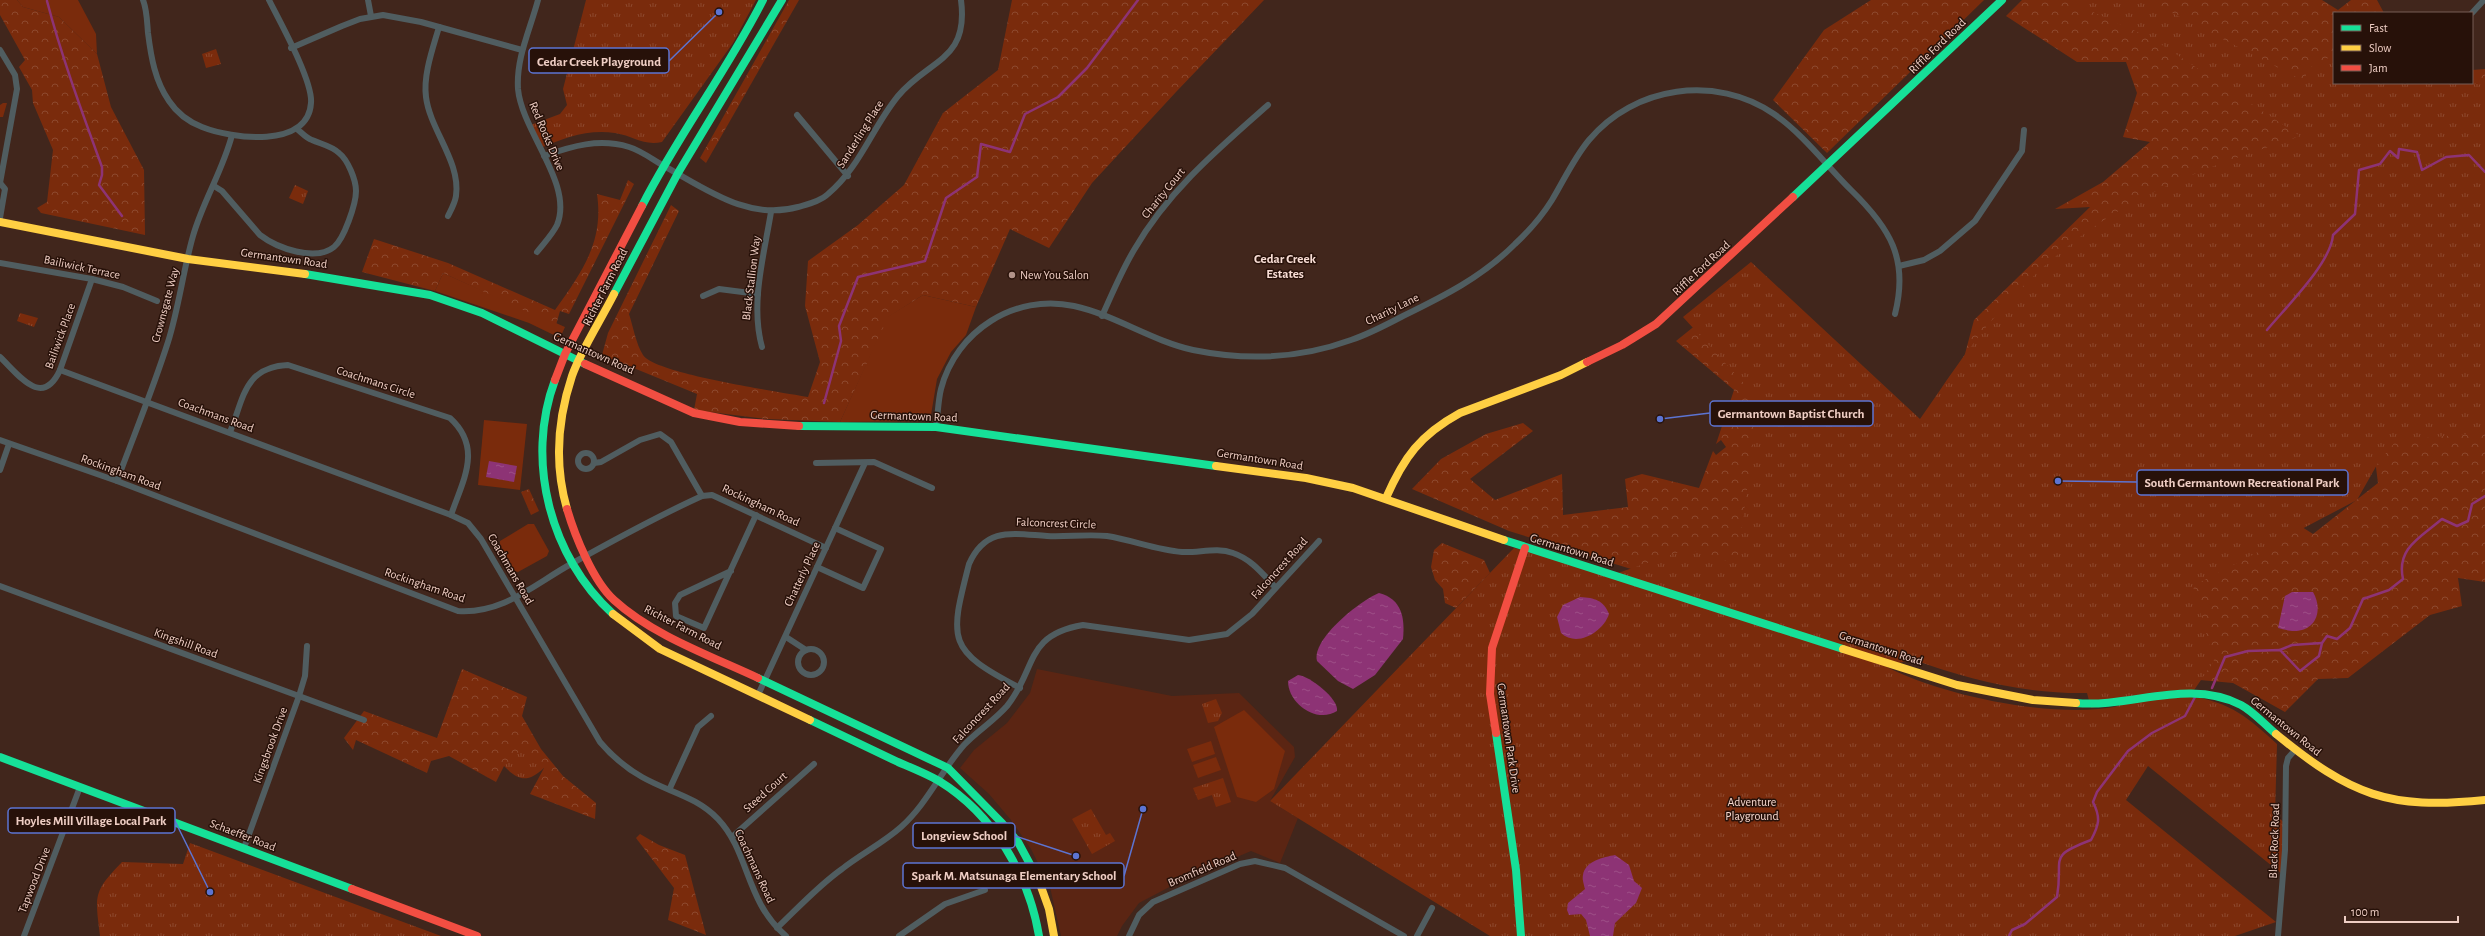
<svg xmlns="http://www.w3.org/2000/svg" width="2485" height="936" font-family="'Alegreya Sans',sans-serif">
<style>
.built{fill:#5b2513}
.grass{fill:#7a2b0c}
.forest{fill:url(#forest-crowns);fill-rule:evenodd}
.park{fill:url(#park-tufts);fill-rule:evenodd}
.water{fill:url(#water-ripples)}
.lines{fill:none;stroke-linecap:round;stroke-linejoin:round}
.stream{stroke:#8d3375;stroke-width:2.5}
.street{stroke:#505d60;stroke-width:6}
.fast{stroke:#16e098;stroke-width:8}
.slow{stroke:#ffcf43;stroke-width:8}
.jam{stroke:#f24e42;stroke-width:8}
.poi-dot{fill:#b29389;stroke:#271109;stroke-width:1.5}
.labels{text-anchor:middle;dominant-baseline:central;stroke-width:3;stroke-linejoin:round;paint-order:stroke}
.street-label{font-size:12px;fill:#efcec4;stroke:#271109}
.poi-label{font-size:12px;fill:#efcec4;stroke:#271109;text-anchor:start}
.park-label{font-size:12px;fill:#f7d8ce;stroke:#271109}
.neighbourhood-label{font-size:13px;font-weight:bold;fill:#f8ddd5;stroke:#271109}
.leader{fill:none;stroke:#5c74d2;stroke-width:1.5}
.callout-dot{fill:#5c74d2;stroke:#271109;stroke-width:1.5}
.callout{fill:#271109;stroke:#5c74d2;stroke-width:1.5}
.callout-label{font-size:13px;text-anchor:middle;font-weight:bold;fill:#efcec4}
</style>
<defs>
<pattern id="forest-crowns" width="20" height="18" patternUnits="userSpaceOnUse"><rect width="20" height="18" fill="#7a2b0c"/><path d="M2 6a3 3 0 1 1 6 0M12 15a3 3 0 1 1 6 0" fill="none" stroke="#8d492e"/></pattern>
<pattern id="park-tufts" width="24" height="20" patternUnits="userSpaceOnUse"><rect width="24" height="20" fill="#7a2b0c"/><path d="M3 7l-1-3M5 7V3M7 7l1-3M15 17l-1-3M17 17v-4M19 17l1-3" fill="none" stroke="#8d492e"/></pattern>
<pattern id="water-ripples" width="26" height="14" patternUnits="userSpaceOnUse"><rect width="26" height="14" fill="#8d3375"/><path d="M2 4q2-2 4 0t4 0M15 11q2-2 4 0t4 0" fill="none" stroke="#9d4f87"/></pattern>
</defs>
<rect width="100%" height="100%" fill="#41261c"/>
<!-- built -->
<polygon class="built" points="1037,669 1172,696 1239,693 1294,747 1295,757 1270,801 1298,818 1280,863 1251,851 1179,882 1139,903 1122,926 1117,936 1061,936 1050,887 1031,849 1011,820 989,794 960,768 974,750 1007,723 1030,693"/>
<!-- grass -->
<g class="grass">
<polygon points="17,0 78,0 96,34 97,54 59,17 23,7"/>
<polygon points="3,103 7,103 3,117 0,117 0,105"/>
<polygon points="443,273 565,327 560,338 529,323 435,291"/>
<polygon points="923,295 976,307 966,335 951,352 937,379 930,421 840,422 887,317"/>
<polygon points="484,420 527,424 520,490 478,485"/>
<polygon points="528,524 534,524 549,551 547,556 518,572 514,571 500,546 500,541"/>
<polygon points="1244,710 1285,751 1274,789 1256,802 1237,797 1214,727"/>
<polygon points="1211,741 1215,754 1192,762 1187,749"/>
<polygon points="1216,757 1221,770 1198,778 1193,765"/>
</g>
<!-- forest -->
<g class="forest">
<polygon points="0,0 17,0 23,7 59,17 97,54 111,107 144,170 145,235 41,213 37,208 47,202 53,150 33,103 32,90 19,67 25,60 0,15"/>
<polygon points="789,0 799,0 706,163 700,158"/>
<path d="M1012 0H1264L1176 92 1092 183 1049 248 1010 229 976 307 923 295 888 317 840 422 767 419 694 410 697 394 602 355 608 333 671 205 679 211 629 314C633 326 636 344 643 355 655 374 781 392 808 397L820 362 805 306 808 261 858 225 904 185 943 113 998 70Z"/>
<polygon points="1871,0 1984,0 1827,153 1773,100 1824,30"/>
<path d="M2022 0H2322L2338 10 2351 0H2377L2384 13H2334V83H2472V70L2485 69V238L2239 487 2313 534 2378 483 2372 436 2485 324V582L2458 578 2462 606 2430 615 2348 678 2318 679 2285 712 2233 683 1901 653 1509 531 1412 489 1441 459 1486 434 1523 423 1533 431 1470 479 1495 500 1562 474 1563 515 1628 507 1625 479 1642 474 1699 488 1713 451 1716 455 1726 447 1721 440 1716 444 1734 390 1676 341 1733 295 1934 496 1953 399 1974 320 2090 207 2055 209 2103 182 2150 142 2123 137 2137 93 2126 62H2077L2006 16ZM2310 626 2295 631 2278 628Z"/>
<path d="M628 180 634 184 569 314 560 311 556 325 443 273 435 291 362 272 374 239 448 263 555 310C582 272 604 242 597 194L620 200Z"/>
<polygon points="529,489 539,511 531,515 521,492"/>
<polygon points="1442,543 1484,560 1490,573 1456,608 1445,603 1443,589 1435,580 1431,567 1434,550"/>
<polygon points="462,669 527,697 522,716 541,749 563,776 596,803 595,819 530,794 544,768 504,766 496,782 449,756 431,761 427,773 356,740 353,750 344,738 364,711 437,738"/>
<polygon points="640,834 659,845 685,855 706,935 668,920 674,888 636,838"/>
</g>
<!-- park -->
<g class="park">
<path d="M586 0H756L733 43 662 142C643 146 634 136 615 133 587 129 565 138 540 148L528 126 560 114 567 105 563 89Z"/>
<path d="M2066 0H2147L2306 82V70L2326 58 2334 60V83H2467L2485 85V432L2396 441 2378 463 2357 500 2193 586 2214 661 2190 696C2230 702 2249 718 2277 744L2275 815 2285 823 2282 874 2148 766 2126 800 2276 922 2235 936H1490L1270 801 1514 548 1618 573 1688 549 1737 564 1756 422 1749 389 1683 317 1751 262 1920 419C1944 385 1966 350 1993 319 2037 267 2094 220 2156 191 2202 168 2251 153 2300 136L2153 39ZM1912 659C1969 680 2026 694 2087 693L2091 708 2117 703 2119 706C2057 720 1943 696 1887 667Z"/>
<polygon points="216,49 221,64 206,68 202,54"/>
<polygon points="295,185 308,191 303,204 289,198"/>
<polygon points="20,313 38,318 34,327 17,321"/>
<polygon points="1216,699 1222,713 1218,721 1208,723 1202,704"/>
<path d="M522 749 544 768C528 783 518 781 504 766Z"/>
<polygon points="1223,778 1231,802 1216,807 1212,795 1198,800 1193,788"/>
<polygon points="1091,809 1106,835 1110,833 1115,841 1092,854 1072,819"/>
<path d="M190 843 441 936H100C95 895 93 892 122 862L183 864Z"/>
</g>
<!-- water -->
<g class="water">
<polygon points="489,461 517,466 514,482 486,477"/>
<path d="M2292 592H2313C2323 609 2317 631 2294 631 2289 631 2283 629 2278 628L2285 596Z"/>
<path d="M1379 593C1402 599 1405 618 1403 639L1375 675 1353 689 1338 681 1317 661C1311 639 1361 600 1379 593Z"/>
<path d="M1580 597C1595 598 1603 600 1609 614 1603 632 1577 648 1561 633L1557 617 1563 605Z"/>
<path d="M1298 675C1310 676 1339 699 1337 711 1317 724 1288 704 1288 681Z"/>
<path d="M1615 855 1629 865 1634 881 1642 888 1636 903 1615 923 1613 936H1590L1586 920 1581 914 1569 915 1567 910 1568 903 1585 889C1584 885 1582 879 1583 875 1585 861 1604 857 1615 855Z"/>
</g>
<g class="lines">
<!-- stream -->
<g class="stream">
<path d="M47 1C62 58 82 112 102 167V175L99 185 122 216"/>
<path d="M2267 330C2286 307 2331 263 2333 235L2355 214 2359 170 2380 164 2390 151 2398 158 2399 149 2417 152 2422 170 2446 157 2469 155 2485 172"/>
<polyline points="824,403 841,341 839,326 858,277 925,261 946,198 977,177 981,144 1010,152 1025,114 1058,97 1087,68 1138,0"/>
<polyline points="2280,650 2292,645 2322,643"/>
<path d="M2212 688 2225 657 2248 651 2280 650 2300 671 2319 656 2322 643 2327 636 2337 639 2350 628 2363 599 2389 590 2403 579C2396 548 2421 537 2442 519L2457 526 2468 521 2472 504 2485 496"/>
<path d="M2009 936 2012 930 2025 924 2057 897C2064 857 2046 857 2091 840 2099 825 2101 818 2093 802L2097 792 2128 751 2152 733 2185 716 2195 697"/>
</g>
<!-- street -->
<g class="street">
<path d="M143 0C147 10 147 22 148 33 151 57 155 81 169 101 177 113 189 122 202 127 232 139 308 149 311 103 313 81 280 22 269 0"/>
<polyline points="368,0 371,16"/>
<polyline points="2472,13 2484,0"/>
<path d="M439 27C433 48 423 75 426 97 430 130 461 162 456 196 455 203 451 210 448 216"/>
<polyline points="291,48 342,26 360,19 383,15 421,22 522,50"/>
<polyline points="0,50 15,75 17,89 0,183"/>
<polyline points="797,115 848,176"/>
<path d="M544 156C572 146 599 138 629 147 642 151 653 160 664 166 706 189 748 221 798 207 808 204 821 201 828 194 860 167 872 128 898 96 929 59 969 61 961 0"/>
<polyline points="0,183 5,189 0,218"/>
<path d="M214 186 222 191 260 235C277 248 315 262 334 247 344 239 356 204 356 191 356 180 348 160 339 153 332 146 321 144 312 140 306 138 302 133 297 129"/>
<path d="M537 252C544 243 552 235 557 225 574 184 522 132 518 89 516 58 530 30 538 0"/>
<polyline points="0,263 92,279 123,287 157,301"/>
<polyline points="1899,266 1924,260 1940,251 1975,221 2022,151 2024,130"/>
<polyline points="703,296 719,289 758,294"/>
<path d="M1102 316C1112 294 1122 270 1134 250 1168 191 1218 149 1268 105"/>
<path d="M762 347C750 304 764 255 771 212"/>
<path d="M0 357C19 375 42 409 60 370L92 279"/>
<path d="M60 370 451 515 468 523 481 539 600 742C612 756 626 768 642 777 668 792 696 796 718 819 750 853 745 901 786 936"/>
<path d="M936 427C938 414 938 401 941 389 956 331 1015 293 1074 306 1115 315 1152 341 1193 350 1247 361 1299 359 1351 340 1369 334 1386 325 1403 316 1444 296 1482 277 1515 244 1529 231 1542 216 1552 200 1564 180 1574 158 1589 140 1634 86 1716 74 1774 114 1803 134 1826 165 1851 190 1890 228 1909 259 1895 314"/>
<path d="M230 432C244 398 244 367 288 365L450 418C483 448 463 480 451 515"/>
<path d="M0 440 117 481 458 611C503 614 533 585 571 564 614 540 658 516 702 496L712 495 826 548"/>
<circle cx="586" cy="461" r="8"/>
<polyline points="594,463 601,462 640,440 660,434 671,442 702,496"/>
<polyline points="816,463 874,462 932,488"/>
<polyline points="0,470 9,444"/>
<path d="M117 481C134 435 153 389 168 342 179 307 183 271 193 236 203 201 223 170 232 135"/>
<polyline points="817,567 863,588 881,549 835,528"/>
<polyline points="731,571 680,595 675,603 676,616 704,628 756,515"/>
<polyline points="0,586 364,720"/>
<polyline points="786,637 806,650"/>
<circle cx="811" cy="662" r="13"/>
<path d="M1020 688C947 650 949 641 969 564 986 526 1014 534 1047 536 1067 537 1087 534 1107 536 1132 540 1157 550 1182 552 1199 553 1217 547 1233 553 1251 559 1262 573 1275 587"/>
<polyline points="758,695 865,463"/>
<polyline points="670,788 698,727 711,716"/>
<polyline points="732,837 814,764"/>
<polyline points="244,848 299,696 305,676 307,646"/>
<path d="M777 928C798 908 818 886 842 869 861 854 883 843 901 827 927 804 941 771 964 745 977 731 994 721 1007 706 1037 669 1024 635 1083 625L1189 640 1227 634 1252 614 1319 541"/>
<polyline points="24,936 80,787"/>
<polyline points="899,936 945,904 985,890"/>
<polyline points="1129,936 1139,915 1153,902 1240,864 1255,861 1285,868 1404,936"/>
<polyline points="1417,936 1432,908"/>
<polyline points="2278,936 2285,850 2286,766 2288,758 2295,750"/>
</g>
<!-- fast -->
<g class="fast">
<polyline points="1793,197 2002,0"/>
<path d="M642 206C678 135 727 71 763 0"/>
<polyline points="305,274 430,295 482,313 585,364"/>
<polyline points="614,294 678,173 782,0"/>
<path d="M555 380C525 460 550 557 613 614"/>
<polyline points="799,426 936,427 1216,466"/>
<polyline points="1504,540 1843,649"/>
<polyline points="758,678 948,768 1002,823 1018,842 1039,881"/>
<path d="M2076 703C2132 708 2188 678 2241 705 2254 712 2265 725 2276 734"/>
<path d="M810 720C839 734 869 748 898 762 912 768 927 774 939 781 993 814 1029 875 1039 936"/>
<polyline points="1496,733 1516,870 1521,936"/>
<polyline points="0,757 352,889"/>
</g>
<!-- slow -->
<g class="slow">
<polyline points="0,222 188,259 305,274"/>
<polyline points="1216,466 1306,478 1353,488 1504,540"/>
<path d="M1386 498C1404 457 1420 435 1460 413L1561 375 1587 362"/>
<path d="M567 509C554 464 557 421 572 376 580 352 602 318 614 294"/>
<polyline points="613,614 660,649 810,720"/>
<polyline points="1843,649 1957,685 2033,700 2076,703"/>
<path d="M2276 734C2351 795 2388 810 2485 800"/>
<polyline points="1039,881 1049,909 1054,936"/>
</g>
<!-- jam -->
<g class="jam">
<polyline points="1587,362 1622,345 1656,324 1793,197"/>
<polyline points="585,364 694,413 740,422 799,426"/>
<polyline points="555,380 565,354 642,206"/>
<path d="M567 509C575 536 593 581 614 600 652 635 711 656 758 678"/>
<polyline points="1496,733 1490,694 1492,648 1525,548"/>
<polyline points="352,889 477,936"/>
</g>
</g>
<!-- markers -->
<circle class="poi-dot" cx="1012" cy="275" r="4"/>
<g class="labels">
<!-- street labels -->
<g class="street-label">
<text transform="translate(1937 46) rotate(-44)">Riffle Ford Road</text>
<text transform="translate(860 134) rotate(-58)">Sanderling Place</text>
<text transform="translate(547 136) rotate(67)">Red Rocks Drive</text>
<text transform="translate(1163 193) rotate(-51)">Charity Court</text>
<text transform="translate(284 258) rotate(8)">Germantown Road</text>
<text transform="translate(82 267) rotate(12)">Bailiwick Terrace</text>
<text transform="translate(1701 268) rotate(-43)">Riffle Ford Road</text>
<text transform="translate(751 278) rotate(-83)">Black Stallion Way</text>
<text transform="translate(605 287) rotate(-63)">Richter Farm Road</text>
<text transform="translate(165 305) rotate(-75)">Crownsgate Way</text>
<text transform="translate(1392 309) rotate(-26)">Charity Lane</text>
<text transform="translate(60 336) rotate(-70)">Bailiwick Place</text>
<text transform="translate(594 353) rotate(24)">Germantown Road</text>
<text transform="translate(376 382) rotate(18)">Coachmans Circle</text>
<text transform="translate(216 415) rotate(20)">Coachmans Road</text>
<text transform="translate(914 416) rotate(2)">Germantown Road</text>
<text transform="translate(1260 459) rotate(9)">Germantown Road</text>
<text transform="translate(121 472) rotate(20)">Rockingham Road</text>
<text transform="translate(761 505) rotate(25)">Rockingham Road</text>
<text transform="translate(1056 523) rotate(2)">Falconcrest Circle</text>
<text transform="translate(1572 550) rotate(17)">Germantown Road</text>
<text transform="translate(1279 568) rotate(-48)">Falconcrest Road</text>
<text transform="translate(511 569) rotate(60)">Coachmans Road</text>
<text transform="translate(802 574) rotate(-65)">Chatterly Place</text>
<text transform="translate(425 585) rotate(19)">Rockingham Road</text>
<text transform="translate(683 627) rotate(27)">Richter Farm Road</text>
<text transform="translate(186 643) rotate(20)">Kingshill Road</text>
<text transform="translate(1881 648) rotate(18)">Germantown Road</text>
<text transform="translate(981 713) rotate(-47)">Falconcrest Road</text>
<text transform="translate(2286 726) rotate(39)">Germantown Road</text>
<text transform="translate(1509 738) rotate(82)">Germantown Park Drive</text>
<text transform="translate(270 745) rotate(-70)">Kingsbrook Drive</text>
<text transform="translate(765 792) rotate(-42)">Steed Court</text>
<text transform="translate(243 835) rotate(21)">Schaeffer Road</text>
<text transform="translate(2274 841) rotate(-88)">Black Rock Road</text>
<text transform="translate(755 866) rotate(65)">Coachmans Road</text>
<text transform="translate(1202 869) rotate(-23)">Bromfield Road</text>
<text transform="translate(34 880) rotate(-69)">Tapwood Drive</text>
</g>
<!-- poi labels -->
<g class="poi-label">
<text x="1020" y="275">New You Salon</text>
</g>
<!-- park labels -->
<g class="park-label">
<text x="1752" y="802">Adventure<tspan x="1752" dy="14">Playground</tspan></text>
</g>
<!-- neighbourhood labels -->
<g class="neighbourhood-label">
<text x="1285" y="259">Cedar Creek<tspan x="1285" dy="15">Estates</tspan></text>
</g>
</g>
<!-- callouts -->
<path class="leader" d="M719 12L669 61M1660 419L1710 413M2058 481L2137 482M210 892L175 821M1076 856L1015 836M1143 809L1124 876"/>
<g class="callout-dot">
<circle cx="719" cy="12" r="4"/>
<circle cx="1660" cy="419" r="4"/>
<circle cx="2058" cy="481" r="4"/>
<circle cx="210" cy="892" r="4"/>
<circle cx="1076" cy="856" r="4"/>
<circle cx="1143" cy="809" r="4"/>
</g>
<g class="callout">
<rect x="529" y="48" width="140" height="25" rx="4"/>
<rect x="1710" y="401" width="163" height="25" rx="4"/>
<rect x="2137" y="470" width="211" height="25" rx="4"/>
<rect x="8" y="808" width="167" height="25" rx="4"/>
<rect x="913" y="823" width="102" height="25" rx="4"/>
<rect x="903" y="863" width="221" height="25" rx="4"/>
</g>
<g class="callout-label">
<text x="599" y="66">Cedar Creek Playground</text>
<text x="1791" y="418">Germantown Baptist Church</text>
<text x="2242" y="487">South Germantown Recreational Park</text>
<text x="91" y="825">Hoyles Mill Village Local Park</text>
<text x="964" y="840">Longview School</text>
<text x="1014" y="880">Spark M. Matsunaga Elementary School</text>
</g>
<!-- legend -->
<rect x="2333" y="12" width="140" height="72" fill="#271109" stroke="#775d54"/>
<rect x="2341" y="25" width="20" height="6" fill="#16e098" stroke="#775d54"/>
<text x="2369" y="32" font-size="12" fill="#efcec4">Fast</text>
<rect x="2341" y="45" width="20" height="6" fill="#ffcf43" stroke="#775d54"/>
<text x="2369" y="52" font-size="12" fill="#efcec4">Slow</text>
<rect x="2341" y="65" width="20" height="6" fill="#f24e42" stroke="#775d54"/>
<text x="2369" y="72" font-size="12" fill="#efcec4">Jam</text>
<!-- scale -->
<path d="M2345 916v6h113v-6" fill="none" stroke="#efcec4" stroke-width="2"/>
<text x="2351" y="916" font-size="12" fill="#efcec4" stroke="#271109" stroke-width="3" paint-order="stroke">100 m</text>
</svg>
